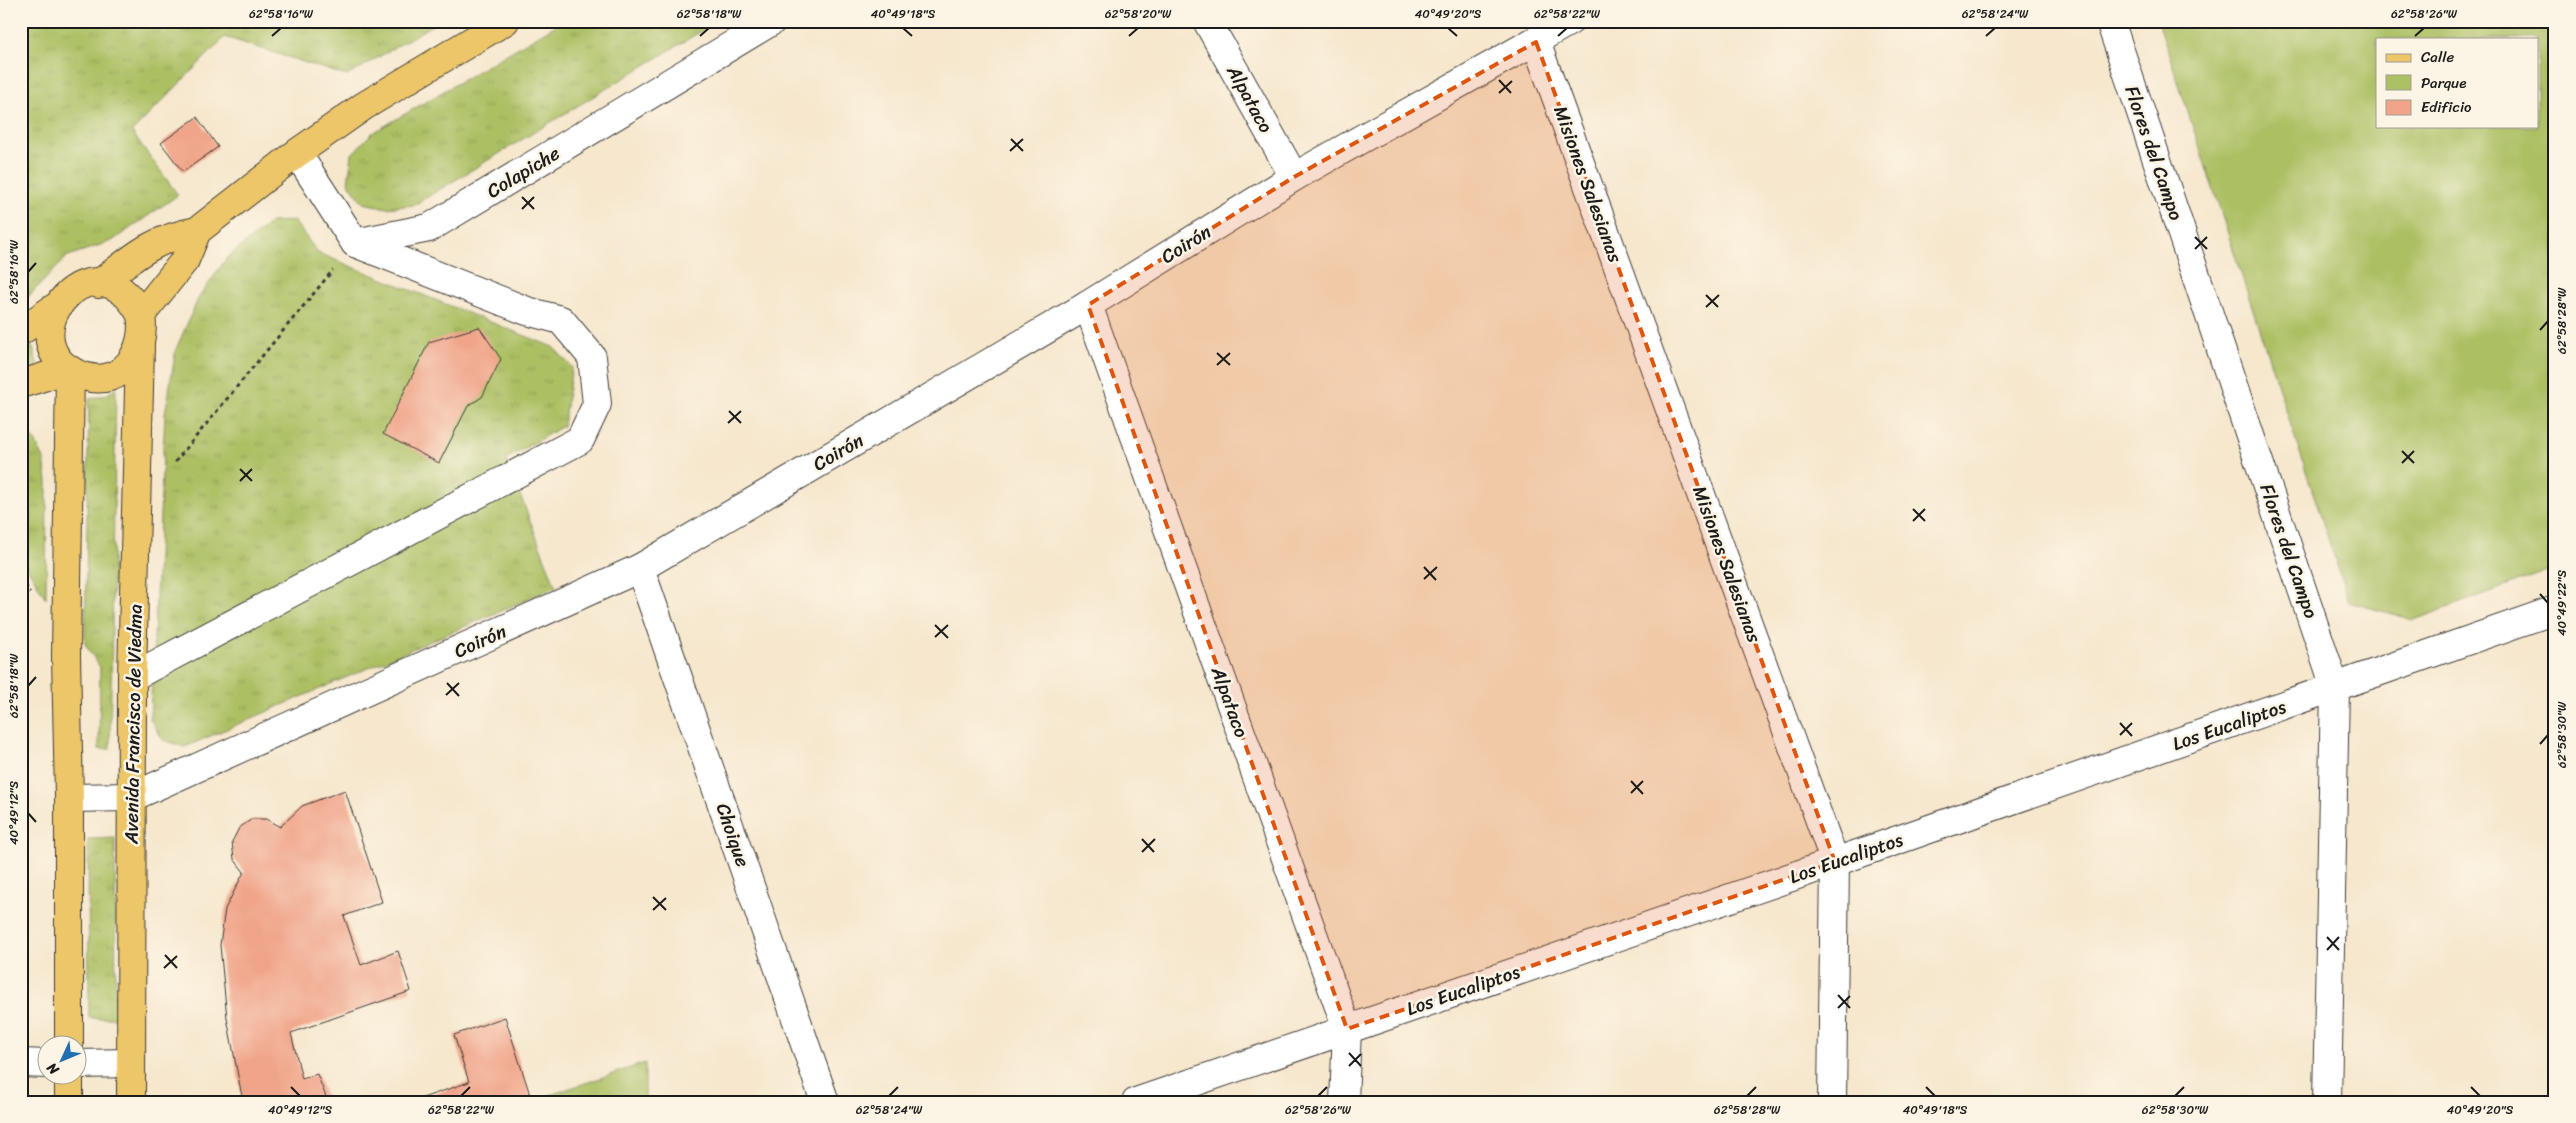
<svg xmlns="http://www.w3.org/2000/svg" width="2576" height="1123" font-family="Sriracha,sans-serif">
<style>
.grass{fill:url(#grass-tufts);stroke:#646e40}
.park{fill:#acc064;stroke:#646e40;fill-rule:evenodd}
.building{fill:#f0a489}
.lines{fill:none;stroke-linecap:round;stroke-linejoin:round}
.minor-casing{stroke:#3d3a37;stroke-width:30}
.major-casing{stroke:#3d3a37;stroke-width:30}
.path{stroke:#3d3a37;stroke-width:3;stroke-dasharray:4 4;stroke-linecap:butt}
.minor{stroke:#fff;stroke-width:28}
.major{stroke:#ecc669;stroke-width:28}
.marked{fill:#de560d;fill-opacity:0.2;stroke:#de560d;stroke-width:4;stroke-dasharray:10 6;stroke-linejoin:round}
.ticks{fill:none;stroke:#1c1c1c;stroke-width:2}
.labels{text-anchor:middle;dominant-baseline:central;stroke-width:5;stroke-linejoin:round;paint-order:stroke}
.street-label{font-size:19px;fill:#1c1c1c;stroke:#fcf5e5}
.neatline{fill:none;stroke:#1c1c1c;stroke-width:2}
.ticks-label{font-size:12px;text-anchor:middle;fill:#1c1c1c}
</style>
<defs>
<pattern id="grass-tufts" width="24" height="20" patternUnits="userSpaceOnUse" patternTransform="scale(1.25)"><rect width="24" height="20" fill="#acc064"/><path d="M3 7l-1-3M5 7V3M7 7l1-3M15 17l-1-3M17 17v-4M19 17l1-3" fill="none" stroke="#93a456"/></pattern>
</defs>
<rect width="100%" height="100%" fill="#fcf5e5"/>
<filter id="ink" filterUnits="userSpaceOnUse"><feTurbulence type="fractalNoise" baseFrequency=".02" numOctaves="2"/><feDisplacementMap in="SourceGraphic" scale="10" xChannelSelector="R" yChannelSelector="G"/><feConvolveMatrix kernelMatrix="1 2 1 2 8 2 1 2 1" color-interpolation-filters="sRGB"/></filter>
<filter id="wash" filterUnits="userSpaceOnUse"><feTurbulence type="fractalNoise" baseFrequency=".0096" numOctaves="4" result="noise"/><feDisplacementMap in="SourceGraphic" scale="20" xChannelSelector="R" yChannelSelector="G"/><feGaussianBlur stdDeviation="1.12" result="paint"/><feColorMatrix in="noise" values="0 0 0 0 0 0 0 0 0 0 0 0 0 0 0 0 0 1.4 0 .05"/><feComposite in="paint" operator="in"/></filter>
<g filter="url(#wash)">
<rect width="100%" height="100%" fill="#f6e7cd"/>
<!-- grass -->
<g class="grass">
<polygon points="21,21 439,21 347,76 225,37 132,132 178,195 112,241 68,256 21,304"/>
<polygon points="563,21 718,21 414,205 387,208 363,203 348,182 352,154 371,134"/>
<polygon points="294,221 318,253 553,347 572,367 563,426 506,459 556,587 185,747 163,740 150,719 165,414 176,349 198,299 226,259 271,222"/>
<polygon points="28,342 33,348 38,367 21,373 21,344"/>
<polygon points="116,388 110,749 99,749 100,667 85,644 89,399 106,395"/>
<polygon points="21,429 34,439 44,459 47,482 46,599 21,557"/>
<polygon points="115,838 116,1018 89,1018 88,839"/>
</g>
<!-- park -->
<g class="park">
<path d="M2158 21H2555V568L2414 620 2349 602ZM2377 39H2537V126H2377Z"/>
<polygon points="645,1063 645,1102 531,1102 532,1101"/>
</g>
<g id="blocks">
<!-- building -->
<g class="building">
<polygon points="197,117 218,147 183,172 161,143"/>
<polygon points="479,327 501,359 482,397 468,406 439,463 383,434 429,342"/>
<polygon points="345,790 382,902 344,916 361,965 398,951 411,991 291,1033 302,1079 317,1074 328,1102 243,1102 227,1018 220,945 225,909 244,872 234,859 232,842 239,828 252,819 266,819 280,827 302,806"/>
<polygon points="505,1017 532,1101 411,1102 469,1082 454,1035"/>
</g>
</g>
</g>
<g filter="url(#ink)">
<use href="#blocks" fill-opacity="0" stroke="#3d3a37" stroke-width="1"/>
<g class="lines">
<!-- minor casing -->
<g class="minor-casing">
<g id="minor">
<polyline points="1207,21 1294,177"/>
<polyline points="2110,21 2335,687 2327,1102"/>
<polyline points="1536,42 1835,862 1832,1102"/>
<polyline points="297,153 355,243 429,228 772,21"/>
<polyline points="1088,305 1347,1029 1344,1102"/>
<polyline points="640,568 825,1102"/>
<polyline points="132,677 580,440 597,404 592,357 561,320 527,311 355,243"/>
<polyline points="69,798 132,797 640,568 1088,305 1294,177 1570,21"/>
<polyline points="21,1063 48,1064"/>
<polyline points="78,1064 131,1063"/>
<polyline points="1136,1102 1835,862 2555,610"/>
</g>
</g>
<!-- major casing -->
<g class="major-casing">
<g id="major">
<path d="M99 284C132 258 154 238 197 231"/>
<path d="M141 315C91 224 0 347 83 376 123 389 147 350 141 315L185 260 197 231 297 153 364 106 505 21"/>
<polyline points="21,331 54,308"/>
<polyline points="21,384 69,369"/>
<polyline points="69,1046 69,798 66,656 70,370"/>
<polyline points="69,1076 69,1102"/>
<polyline points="131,1102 132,677 140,347"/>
</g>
</g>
<!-- path -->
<g class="path">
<polyline points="175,462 333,270"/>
<polyline points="21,578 30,593"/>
</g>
<!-- minor -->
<use href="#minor" class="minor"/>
<!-- major -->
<use href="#major" class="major"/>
</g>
</g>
<!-- marked area -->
<path class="marked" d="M1536 42 1835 862 1347 1029 1088 305 1294 177Z"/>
<!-- ticks -->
<path class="ticks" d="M903 28 912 36M1448 28 1457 36M272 36 281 28M700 36 709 28M1129 36 1138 28M1558 36 1567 28M1986 36 1995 28M2415 36 2424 28M1499 80 1511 93M1499 93 1512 81M1011 139 1023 151M1010 151 1023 139M522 197 534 209M522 209 534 197M2195 237 2207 249M2195 249 2207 237M28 272 36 263M1706 295 1718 307M1706 307 1719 295M2540 330 2548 321M1217 353 1230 365M1217 365 1230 353M729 411 741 423M728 423 741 411M2402 451 2414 463M2402 463 2414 451M240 469 252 481M240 481 252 469M1913 509 1925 521M1913 521 1925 509M1424 567 1436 580M1424 579 1437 567M2540 594 2548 603M935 625 948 638M935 637 948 625M447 683 459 696M28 686 36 677M446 695 459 683M2120 723 2132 736M2120 735 2132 723M2540 744 2548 735M1631 781 1643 794M1631 793 1643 781M28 813 36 822M1142 839 1154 852M1142 852 1155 839M653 897 666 910M653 910 666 898M2327 937 2339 950M2327 950 2339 937M165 955 177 968M164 968 177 956M1838 995 1850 1008M1838 1008 1850 996M1349 1053 1361 1066M1349 1066 1361 1054M291 1087 300 1096M1926 1087 1935 1096M2471 1087 2480 1096M461 1096 470 1087M889 1096 898 1087M1318 1096 1327 1087M1747 1096 1756 1087M2175 1096 2184 1087"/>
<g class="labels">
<!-- street labels -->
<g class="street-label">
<text transform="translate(1250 99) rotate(61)">Alpataco</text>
<text transform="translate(2154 153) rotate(71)">Flores del Campo</text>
<text transform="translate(523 172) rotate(-31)">Colapiche</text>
<text transform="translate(1588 184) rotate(70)">Misiones Salesianas</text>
<text transform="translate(1186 244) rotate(-32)">Coirón</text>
<text transform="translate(838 452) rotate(-30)">Coirón</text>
<text transform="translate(2289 551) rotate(71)">Flores del Campo</text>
<text transform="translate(1727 564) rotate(70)">Misiones Salesianas</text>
<text transform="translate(480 641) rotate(-24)">Coirón</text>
<text transform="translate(1230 702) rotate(70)">Alpataco</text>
<text transform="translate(133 724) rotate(-89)">Avenida Francisco de Viedma</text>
<text transform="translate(2229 725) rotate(-19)">Los Eucaliptos</text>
<text transform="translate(733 835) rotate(71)">Choique</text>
<text transform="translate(1846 858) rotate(-19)">Los Eucaliptos</text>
<text transform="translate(1463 990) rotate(-19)">Los Eucaliptos</text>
</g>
</g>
<!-- margin -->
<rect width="2576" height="1123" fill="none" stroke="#fcf5e5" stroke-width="55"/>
<!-- legend -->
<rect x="2376" y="38" width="162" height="90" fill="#fcf5e5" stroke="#a29e95"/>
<rect x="2386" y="54" width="25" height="8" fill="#ecc669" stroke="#a29e95"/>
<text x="2421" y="62" font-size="15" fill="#1c1c1c">Calle</text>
<rect x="2386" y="75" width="25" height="15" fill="#acc064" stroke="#a29e95"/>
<text x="2421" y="88" font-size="15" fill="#1c1c1c">Parque</text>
<rect x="2386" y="100" width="25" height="15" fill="#f0a489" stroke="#a29e95"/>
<text x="2421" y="112" font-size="15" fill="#1c1c1c">Edificio</text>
<!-- north arrow -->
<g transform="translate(62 1060) rotate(226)"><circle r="24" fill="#fcf5e5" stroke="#a29e95"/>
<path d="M0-4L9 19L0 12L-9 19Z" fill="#1f6fb2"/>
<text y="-8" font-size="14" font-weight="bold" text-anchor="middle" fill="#1c1c1c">N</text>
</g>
<rect x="28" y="28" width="2520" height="1068" class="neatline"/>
<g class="ticks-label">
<text x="281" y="18">62°58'16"W</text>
<text x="709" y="18">62°58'18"W</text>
<text x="903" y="18">40°49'18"S</text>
<text x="1138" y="18">62°58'20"W</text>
<text x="1448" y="18">40°49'20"S</text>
<text x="1567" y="18">62°58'22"W</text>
<text x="1995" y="18">62°58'24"W</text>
<text x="2424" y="18">62°58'26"W</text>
<text transform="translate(14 272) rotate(-90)" y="4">62°58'16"W</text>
<text transform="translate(2562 321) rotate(-90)" y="4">62°58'28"W</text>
<text transform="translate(2562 603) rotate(-90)" y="4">40°49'22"S</text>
<text transform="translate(14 686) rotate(-90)" y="4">62°58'18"W</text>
<text transform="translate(2562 735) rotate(-90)" y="4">62°58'30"W</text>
<text transform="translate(14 813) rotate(-90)" y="4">40°49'12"S</text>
<text x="300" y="1114">40°49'12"S</text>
<text x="461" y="1114">62°58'22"W</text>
<text x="889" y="1114">62°58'24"W</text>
<text x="1318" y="1114">62°58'26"W</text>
<text x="1747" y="1114">62°58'28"W</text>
<text x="1935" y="1114">40°49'18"S</text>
<text x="2175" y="1114">62°58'30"W</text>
<text x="2480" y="1114">40°49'20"S</text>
</g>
</svg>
